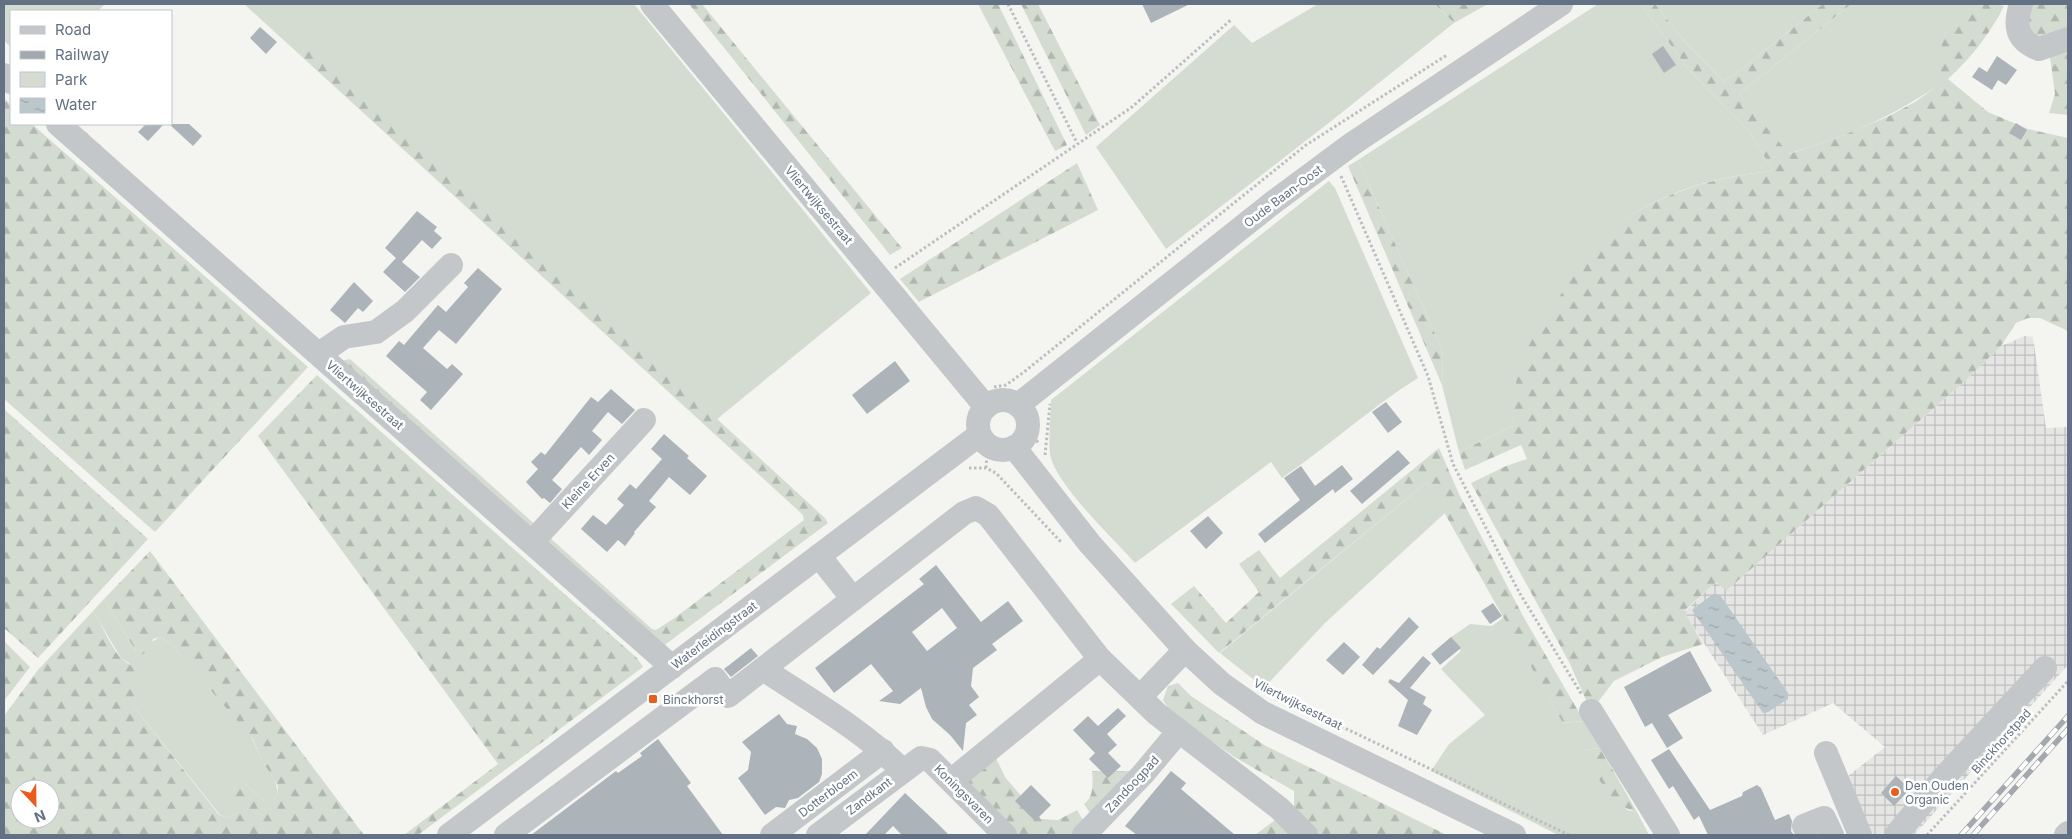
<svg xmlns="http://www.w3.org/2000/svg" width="2072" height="839" font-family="Inter,sans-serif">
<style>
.industrial{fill:url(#industrial-grid)}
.green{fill:#d4dcd1}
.forest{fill:url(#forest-firs);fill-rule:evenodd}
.water{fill:url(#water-ripples)}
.building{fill:#acb3b9;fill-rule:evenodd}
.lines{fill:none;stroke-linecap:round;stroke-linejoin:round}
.path{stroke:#bdbec1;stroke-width:3;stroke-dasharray:2.5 2.5;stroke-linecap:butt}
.minor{stroke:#c4c7ca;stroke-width:24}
.rail-casing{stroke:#a3a8af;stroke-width:5.5}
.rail{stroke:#fff;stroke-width:4;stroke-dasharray:11;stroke-linecap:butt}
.poi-dot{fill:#ea5c1b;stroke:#fff;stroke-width:2}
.labels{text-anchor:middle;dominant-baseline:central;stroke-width:5;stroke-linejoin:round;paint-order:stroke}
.street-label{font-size:12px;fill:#627183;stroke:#fff}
.poi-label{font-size:12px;fill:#627183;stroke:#fff;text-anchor:start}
</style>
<defs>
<pattern id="industrial-grid" width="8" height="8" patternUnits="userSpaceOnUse" patternTransform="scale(1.25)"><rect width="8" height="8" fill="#e5e6e4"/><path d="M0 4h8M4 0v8" fill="none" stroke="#bdbfbe"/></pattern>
<pattern id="forest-firs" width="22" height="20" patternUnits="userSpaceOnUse" patternTransform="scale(1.25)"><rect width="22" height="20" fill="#d4dcd1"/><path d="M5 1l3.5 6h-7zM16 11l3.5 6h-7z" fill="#afb7af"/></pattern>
<pattern id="water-ripples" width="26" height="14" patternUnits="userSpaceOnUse" patternTransform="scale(1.25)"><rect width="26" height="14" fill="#bcc7cc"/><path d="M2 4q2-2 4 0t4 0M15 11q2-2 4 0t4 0" fill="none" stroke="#9ca6ab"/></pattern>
</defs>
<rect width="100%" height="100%" fill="#f4f5f0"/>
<!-- industrial -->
<polygon class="industrial" points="2025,336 2033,337 2046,428 2068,427 2068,665 1914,835 1864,835 1843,780 1885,747 1833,703 1763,735 1684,612 1716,582 1726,591 1966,380 2001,346"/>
<!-- green -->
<g class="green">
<polygon points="4,4 105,4 98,11 11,11 11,47 4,41"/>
<polygon points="244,4 634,4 871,293 716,420 311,48 304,49 300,55"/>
<polygon points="1318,4 1435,4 1454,23 1330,122 1166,249 1096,147 1234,25 1252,43"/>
<path d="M1598 4H1641L1688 69 1750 132 1773 171C1700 177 1617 205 1577 270L1515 399 1513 426 1459 452 1442 385 1443 355 1440 345 1358 160Z"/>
<polygon points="1655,4 1823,4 1743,68 1724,81 1686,43"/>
<path d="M1851 4H1987H1982L1945 32 1943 47 1948 79C1913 103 1878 122 1839 137 1823 143 1805 148 1788 154L1739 94Z"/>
<path d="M1329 181 1335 188 1418 378C1370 408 1329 446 1282 478L1271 462 1135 563C1114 539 1055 484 1050 454 1048 437 1051 418 1051 400Z"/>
<polygon points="1427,482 1445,513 1325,623 1264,688 1220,653"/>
<path d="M104 599 136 651 160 637 171 644 247 731C254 739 255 747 260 756 267 771 279 779 277 796L271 801H264L241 780 236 804 238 812 229 818 220 815 135 708 132 702 135 693 129 663 121 658 93 611Z"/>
<polygon points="1504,617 1563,723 1584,721 1600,748 1584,750 1627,810 1637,812 1649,835 1558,835 1431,771 1449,744 1485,715 1441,669 1461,651 1450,638 1470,624 1492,626"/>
</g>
<!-- forest -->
<g class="forest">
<polygon points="689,4 702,4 902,248 890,255"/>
<polygon points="978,4 998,4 1067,145 1055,151"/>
<polygon points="1021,4 1038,4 1100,125 1086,135"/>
<polygon points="1435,4 1488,4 1454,23"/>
<path d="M1641 4H1655L1686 43 1724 81 1743 68 1823 4H1851L1739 94 1789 154 1839 137 1887 117 1915 102 1947 79 1937 70C1940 58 1941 42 1946 31 1956 10 1982 0 2004 6 1990 34 1971 58 1948 79L1988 112 2028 129 2068 138V331L2040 318H2028L2016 323 2001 346 1966 380 1726 591 1716 582 1684 611 1703 644 1662 657 1614 681 1591 711 1569 662 1471 483 1506 466 1527 459 1521 445 1465 470 1459 452 1513 426C1514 408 1514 387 1519 369 1527 343 1545 319 1560 296 1569 282 1577 264 1588 252 1634 200 1706 177 1773 171L1750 132 1688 69Z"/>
<polygon points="2024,4 2068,4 2068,28 2040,36 2022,31"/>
<polygon points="2068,44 2068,115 2049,113 2055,94 2049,50"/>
<polygon points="311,47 825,518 828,523 662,647 79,135 77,124 339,361 350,359 652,629 656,630 676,617 804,520 803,515 300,55 304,49"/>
<polygon points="4,98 11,105 11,124 32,124 308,367 155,532 4,399"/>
<polygon points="1358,160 1440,345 1443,355 1442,385 1348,166"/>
<polygon points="1077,163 1098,210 919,302 900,279"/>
<polygon points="317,375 637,658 643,667 418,835 404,835 498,764 258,436"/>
<polygon points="4,409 148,539 38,658 4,628"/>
<polygon points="1439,448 1459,494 1523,616 1584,721 1563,723 1427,482 1219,653 1171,604 1194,586 1226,623 1259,592 1239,564 1259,550 1280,578"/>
<path d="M150 551 364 835H4V716L37 671 93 611C100 622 113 650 121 658 126 663 135 666 137 674 141 686 130 697 135 708L219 815 229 818 238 812 232 795V786L241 780 264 801H271L277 796 278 786 260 757 253 739 171 644 160 637 153 639 147 652 141 655 136 651 104 599ZM20 789H50V819H20Z"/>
<polygon points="4,641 30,667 4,701"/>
<polygon points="1178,683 1191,696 1266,746 1447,835 1255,835 1294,806 1294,791 1236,758 1171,713 1163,700 1168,686"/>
<path d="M1600 748 1637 812C1608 806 1597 773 1583 750Z"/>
<polygon points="995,756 1005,777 1041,819 1058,820 1077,810 1092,835 1014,835 961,779"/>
<path d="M1092 771H1135L1098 825 1084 804C1094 797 1093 783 1092 771Z"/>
</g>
<!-- water -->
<polygon class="water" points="1713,594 1720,595 1788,693 1788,699 1768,712 1763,713 1694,613 1692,610"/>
<!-- building -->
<g class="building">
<polygon points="1142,4 1190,4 1151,23"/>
<polygon points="260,27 277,42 266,54 250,38"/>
<polygon points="1663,46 1676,65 1664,73 1652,54"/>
<polygon points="1997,56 2017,70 2006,85 1998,80 1992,90 1972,77 1979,67 1987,72"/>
<polygon points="2016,123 2027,130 2021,140 2009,133"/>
<polygon points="146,124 164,124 148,141 138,132"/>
<polygon points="169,124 189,124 202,136 193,146"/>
<polygon points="417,211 437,227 434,231 442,238 432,249 422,240 402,262 420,277 405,292 383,272 396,258 385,248"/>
<polygon points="478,268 502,289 456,344 439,330 423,348 447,369 452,364 463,374 431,410 420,400 427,392 386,356 399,341 404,345 438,305 446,312 468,287 464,283"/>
<polygon points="354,282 373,301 363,312 358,308 345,323 330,310"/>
<polygon points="895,361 910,381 867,414 852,395"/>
<polygon points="611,389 635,410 622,424 608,412 592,431 602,440 589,455 581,447 552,480 562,489 550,503 544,498 542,499 526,482 538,469 531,462 541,452 545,455 591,397 598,402"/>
<polygon points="1386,402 1402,422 1388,433 1372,412"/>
<polygon points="664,434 689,456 687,458 707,476 690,495 669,477 649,501 656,507 634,532 635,533 625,546 618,540 607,552 581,529 593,515 606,525 624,505 617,499 630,484 636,489 662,459 651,449"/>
<polygon points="1398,450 1410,463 1362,504 1350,491"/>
<polygon points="1342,465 1353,479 1335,493 1333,489 1265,543 1258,534 1300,500 1284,478 1301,466 1315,486"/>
<polygon points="1208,516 1223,533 1206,549 1190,531"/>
<path d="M936 565 981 622 1008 601 1023 621 992 644 997 650 973 668 971 686 979 697 969 705 977 715 966 723 963 751 950 735 932 719 926 707 921 688 900 704 879 701 893 691 871 664 834 693 815 668 924 584 919 579ZM942 608 957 628 927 651 912 632Z"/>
<polygon points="1493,603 1502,616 1490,624 1481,611"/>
<polygon points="1409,617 1419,627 1373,675 1362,665 1377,647 1380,649"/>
<polygon points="1451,637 1461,648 1440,665 1431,654"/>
<polygon points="1344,642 1360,657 1343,675 1326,660"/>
<polygon points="751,648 758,656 731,677 724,669"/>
<polygon points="1690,651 1712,691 1668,715 1683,738 1667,748 1652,723 1645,727 1624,687"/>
<polygon points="1423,656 1431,663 1410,688 1426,697 1423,704 1432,710 1417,735 1398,726 1408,700 1388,682 1390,679 1399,683"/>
<polygon points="1118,708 1126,716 1107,734 1117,745 1108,753 1121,766 1108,778 1089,759 1095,753 1073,730 1088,716 1098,726"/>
<polygon points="779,714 787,724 797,726 795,734 807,739 817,748 822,759 822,774 819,782 798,798 789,800 785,808 776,807 765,815 738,778 748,770 751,752 742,742"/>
<polygon points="658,739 691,783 687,786 723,835 531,835 616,771 618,773 642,756 640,753"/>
<polygon points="1669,749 1710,810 1742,796 1743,792 1757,785 1761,788 1775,820 1789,814 1792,821 1791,831 1794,835 1708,835 1699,816 1694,820 1673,786 1669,789 1651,760"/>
<polygon points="1171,771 1186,783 1181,789 1235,835 1137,835 1125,826"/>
<polygon points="1896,776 1910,789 1894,806 1881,793"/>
<polygon points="1031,785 1051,805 1035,821 1015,801"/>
<polygon points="905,793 938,824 949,835 902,835 893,826 884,835 865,835"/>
</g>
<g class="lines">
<!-- path -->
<g class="path">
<polyline points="1008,4 1077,143"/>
<polyline points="1341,176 1428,376 1453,464 1519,592 1582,695"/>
<polyline points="895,268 1132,107 1232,19"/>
<polyline points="994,387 1006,385 1024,372 1306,145 1447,55"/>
<polyline points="1028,428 1039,444"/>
<polyline points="1045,455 1050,404"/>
<polyline points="969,468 986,468 996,473 1061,542"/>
<polyline points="986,468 987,453"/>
<polyline points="1269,692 1569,835"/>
<polyline points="1927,835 2068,681"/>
</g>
<!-- minor -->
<g class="minor">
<polyline points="652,4 986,407"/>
<path d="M2021 4C2014 26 2016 40 2039 49L2068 39"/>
<polyline points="4,75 11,82"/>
<polyline points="58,124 672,667"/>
<polyline points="319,354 344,337 376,332 405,311 451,265"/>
<circle cx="1003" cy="425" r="25"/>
<polyline points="1018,405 1275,201 1352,144 1561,4"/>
<polyline points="1014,447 1090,544 1185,650 1222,684 1263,713 1514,835"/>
<polyline points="532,542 644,420"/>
<polyline points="819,556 853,599"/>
<path d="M763 669C811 701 863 730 903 771"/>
<polyline points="1140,697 1185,650"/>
<polyline points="1591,711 1668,835"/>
<polyline points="1826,753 1860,835"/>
<polyline points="952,780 1100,659"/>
<polyline points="1804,826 1824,818 1832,835"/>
<polyline points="449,835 979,435"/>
<polyline points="506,835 715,679 728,696 964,513 976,508 988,515 1100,659 1157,714 1279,808 1306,835"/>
<polyline points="772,835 883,751"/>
<polyline points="818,835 921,758 930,760 1005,835"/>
<polyline points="1084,835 1143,774 1179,731"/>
<polyline points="1896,835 1944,777 2045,668"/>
<polyline points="2066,835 2068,833"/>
</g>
<!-- rail casing -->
<g class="rail-casing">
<g id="rail">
<polyline points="1961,835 2068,716"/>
<polyline points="1973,835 2068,729"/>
</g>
</g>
<!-- rail -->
<use href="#rail" class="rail"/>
</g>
<!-- markers -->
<g class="poi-dot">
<rect x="648" y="694" width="10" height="10" rx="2.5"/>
<circle cx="1895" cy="792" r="5"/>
</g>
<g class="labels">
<!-- street labels -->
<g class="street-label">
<text transform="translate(1283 196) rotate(-37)">Oude Baan-Oost</text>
<text transform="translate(819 205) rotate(50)">Vliertwijksestraat</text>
<text transform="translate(365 395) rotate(41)">Vliertwijksestraat</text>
<text transform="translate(588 481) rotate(-47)">Kleine Erven</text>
<text transform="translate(714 635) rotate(-37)">Waterleidingstraat</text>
<text transform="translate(1298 704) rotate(27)">Vliertwijksestraat</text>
<text transform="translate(2001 741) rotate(-48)">Binckhorstpad</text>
<text transform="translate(1132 784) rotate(-47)">Zandoogpad</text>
<text transform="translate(828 793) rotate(-37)">Dotterbloem</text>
<text transform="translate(964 794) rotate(45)">Koningsvaren</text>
<text transform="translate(869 796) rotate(-37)">Zandkant</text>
</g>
<!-- poi labels -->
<g class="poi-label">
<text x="663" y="699">Binckhorst</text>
<text x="1905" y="785">Den Ouden<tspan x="1905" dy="14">Organic</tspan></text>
</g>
</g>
<!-- border -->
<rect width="2072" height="839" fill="none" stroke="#627183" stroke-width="10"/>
<!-- legend -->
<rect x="10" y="10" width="162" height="115" fill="#ffffff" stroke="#c0c6cd"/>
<rect x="20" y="26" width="25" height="8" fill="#c4c7ca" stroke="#c0c6cd"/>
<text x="55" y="35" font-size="15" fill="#627183">Road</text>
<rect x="20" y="51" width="25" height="8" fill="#a3a8af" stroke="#c0c6cd"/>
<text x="55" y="60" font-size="15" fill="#627183">Railway</text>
<rect x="20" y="72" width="25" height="15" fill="#d4dcd1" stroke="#c0c6cd"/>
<text x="55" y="85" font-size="15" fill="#627183">Park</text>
<rect x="20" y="98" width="25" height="15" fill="url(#water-ripples)" stroke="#c0c6cd"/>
<text x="55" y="110" font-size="15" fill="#627183">Water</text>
<!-- north arrow -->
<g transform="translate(35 804) rotate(158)"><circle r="24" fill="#ffffff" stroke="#c0c6cd"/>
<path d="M0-4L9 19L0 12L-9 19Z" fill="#ea5c1b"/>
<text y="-8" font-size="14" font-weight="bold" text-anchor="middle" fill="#627183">N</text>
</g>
</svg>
